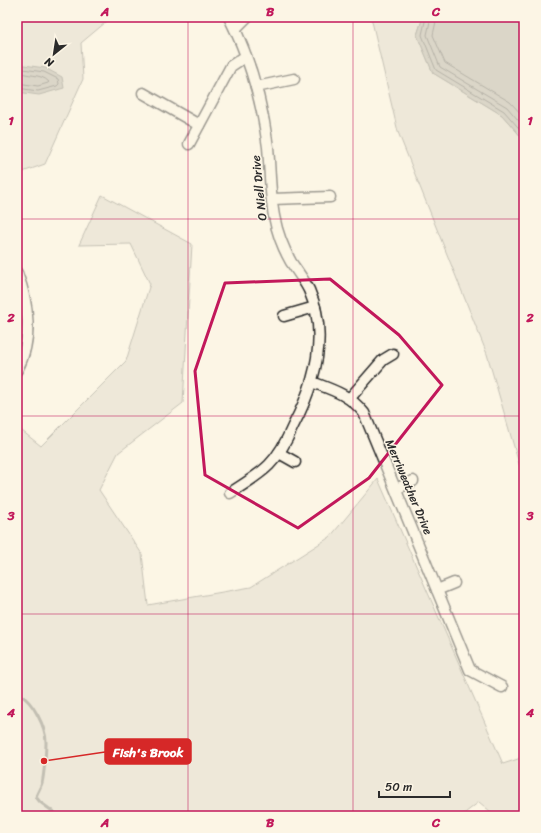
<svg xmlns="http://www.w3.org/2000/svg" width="541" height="833" font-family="Sriracha,sans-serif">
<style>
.green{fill:#ded8ca;stroke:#84827a}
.water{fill:#b4b0a5;stroke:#7d7b74}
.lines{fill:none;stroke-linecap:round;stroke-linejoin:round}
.shore{stroke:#62605c;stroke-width:1}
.stream{stroke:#7d7b74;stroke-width:3}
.minor-casing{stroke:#2b2b2b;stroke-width:13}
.minor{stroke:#fcf5e5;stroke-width:10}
.marked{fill:none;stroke:#c2185b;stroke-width:3;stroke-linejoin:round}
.grid{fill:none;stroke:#c2185b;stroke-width:1;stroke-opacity:0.55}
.labels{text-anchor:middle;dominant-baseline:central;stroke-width:3;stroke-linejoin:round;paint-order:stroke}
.street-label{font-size:12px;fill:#2b2b2b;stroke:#fcf5e5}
.leader{fill:none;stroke:#d62828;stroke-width:1.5}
.callout-dot{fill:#d62828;stroke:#fcf5e5;stroke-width:1.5}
.callout{fill:#d62828;stroke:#d62828;stroke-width:1.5}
.callout-label{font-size:13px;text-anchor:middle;font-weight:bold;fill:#fff}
.neatline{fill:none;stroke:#c2185b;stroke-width:1.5}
.grid-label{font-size:13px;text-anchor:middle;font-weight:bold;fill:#c2185b}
</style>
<rect width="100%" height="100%" fill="#fcf5e5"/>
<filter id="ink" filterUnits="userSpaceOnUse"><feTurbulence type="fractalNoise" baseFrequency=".025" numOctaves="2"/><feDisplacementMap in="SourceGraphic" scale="8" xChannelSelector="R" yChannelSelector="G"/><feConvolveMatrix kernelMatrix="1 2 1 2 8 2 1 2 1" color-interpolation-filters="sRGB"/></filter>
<g filter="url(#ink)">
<!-- green -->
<g class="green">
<polygon points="17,17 112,17 81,43 83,79 45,164 17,174"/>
<polygon points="371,17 423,17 417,35 433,73 502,115 524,140 524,481 487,354 398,132"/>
<polygon points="102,195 192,244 183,403 118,453 99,490 142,554 148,605 251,587 330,537 378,479 503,764 524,757 524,816 496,816 479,802 461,816 17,816 17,427 41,446 126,361 150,284 131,244 79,245"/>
<polygon points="17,283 26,315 24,350 17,360"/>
</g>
<!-- water -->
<g class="water">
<polygon points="423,17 524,17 524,140 502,115 433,73 417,35"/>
<polygon points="17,60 24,65 45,68 62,77 64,88 39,95 17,92"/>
</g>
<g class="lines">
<!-- shore -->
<g class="shore">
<polyline points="426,17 422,35 436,70 504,111 524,134"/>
<polyline points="431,17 427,35 440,67 507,107 524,127"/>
<polyline points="437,17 433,35 445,63 510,102 524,117"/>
<polyline points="17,65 23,69 44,72 58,79 59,84 57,86 38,91 17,88"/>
<path d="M17 71C27 77 41 73 49 82L48 83 38 86 17 83"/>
</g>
<!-- stream -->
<path class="stream" d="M17 696 20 695C33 701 46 728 46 742 46 750 44 776 42 783 41 787 37 792 36 797L40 802 59 816"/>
<!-- minor casing -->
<g class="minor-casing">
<g id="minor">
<path d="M229 17C250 58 262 102 268 147 270 170 270 194 274 216 277 232 283 248 291 262 297 271 304 280 309 290 329 335 315 384 293 426 287 440 280 454 269 465 258 476 244 484 230 493"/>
<polyline points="235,29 247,17"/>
<polyline points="256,87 294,79"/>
<polyline points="143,93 199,125"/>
<polyline points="189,144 231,66 246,56"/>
<polyline points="272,199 330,197"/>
<path d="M17 273C29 304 33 340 17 370"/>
<polyline points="284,316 315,307"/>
<path d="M312 382C333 390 350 395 364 413L470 670 502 687"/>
<polyline points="350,398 383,360 393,354"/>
<polyline points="279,453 295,462"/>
<polyline points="396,489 413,481"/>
<polyline points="437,590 454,583"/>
</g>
</g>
<!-- minor -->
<use href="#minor" class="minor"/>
</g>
</g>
<!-- marked area -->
<path d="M0 0H541V833H0ZM330 279 399 335 442 385 369 478 298 528 205 475 195 371 225 283Z" fill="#fcf5e5" fill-opacity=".55" fill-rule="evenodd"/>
<path class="marked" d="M330 279 399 335 442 385 369 478 298 528 205 475 195 371 225 283Z"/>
<!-- grid -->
<path class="grid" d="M188 17V816M353 17V816M17 219H524M17 416H524M17 614H524"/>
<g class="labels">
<!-- street labels -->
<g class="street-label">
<text transform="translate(259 188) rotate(-96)">O Niell Drive</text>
<text transform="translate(409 487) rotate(67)">Merriweather Drive</text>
</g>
</g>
<!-- callouts -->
<path class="leader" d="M44 761L105 752"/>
<circle class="callout-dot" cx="44" cy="761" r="4"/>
<rect class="callout" x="105" y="739" width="86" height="25" rx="4"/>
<g class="callout-label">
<text x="148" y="757">Fish's Brook</text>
</g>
<!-- margin -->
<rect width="541" height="833" fill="none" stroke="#fcf5e5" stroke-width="44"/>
<!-- north arrow -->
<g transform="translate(54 54) rotate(210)" stroke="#fcf5e5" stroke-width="3" paint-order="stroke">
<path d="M0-3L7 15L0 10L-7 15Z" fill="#2b2b2b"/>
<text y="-6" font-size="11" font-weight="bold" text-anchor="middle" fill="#2b2b2b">N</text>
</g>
<!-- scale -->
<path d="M379 791v6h71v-6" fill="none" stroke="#2b2b2b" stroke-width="2"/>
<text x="385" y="791" font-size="12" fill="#2b2b2b" stroke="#fcf5e5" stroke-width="3" paint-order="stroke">50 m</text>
<rect x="22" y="22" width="497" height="789" class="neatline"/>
<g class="grid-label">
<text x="105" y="16">A</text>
<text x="270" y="16">B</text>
<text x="436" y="16">C</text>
<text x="11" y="125">1</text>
<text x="530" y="125">1</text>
<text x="11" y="322">2</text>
<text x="530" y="322">2</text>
<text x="11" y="520">3</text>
<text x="530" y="520">3</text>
<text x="11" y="717">4</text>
<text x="530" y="717">4</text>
<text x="105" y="827">A</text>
<text x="270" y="827">B</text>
<text x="436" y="827">C</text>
</g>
</svg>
